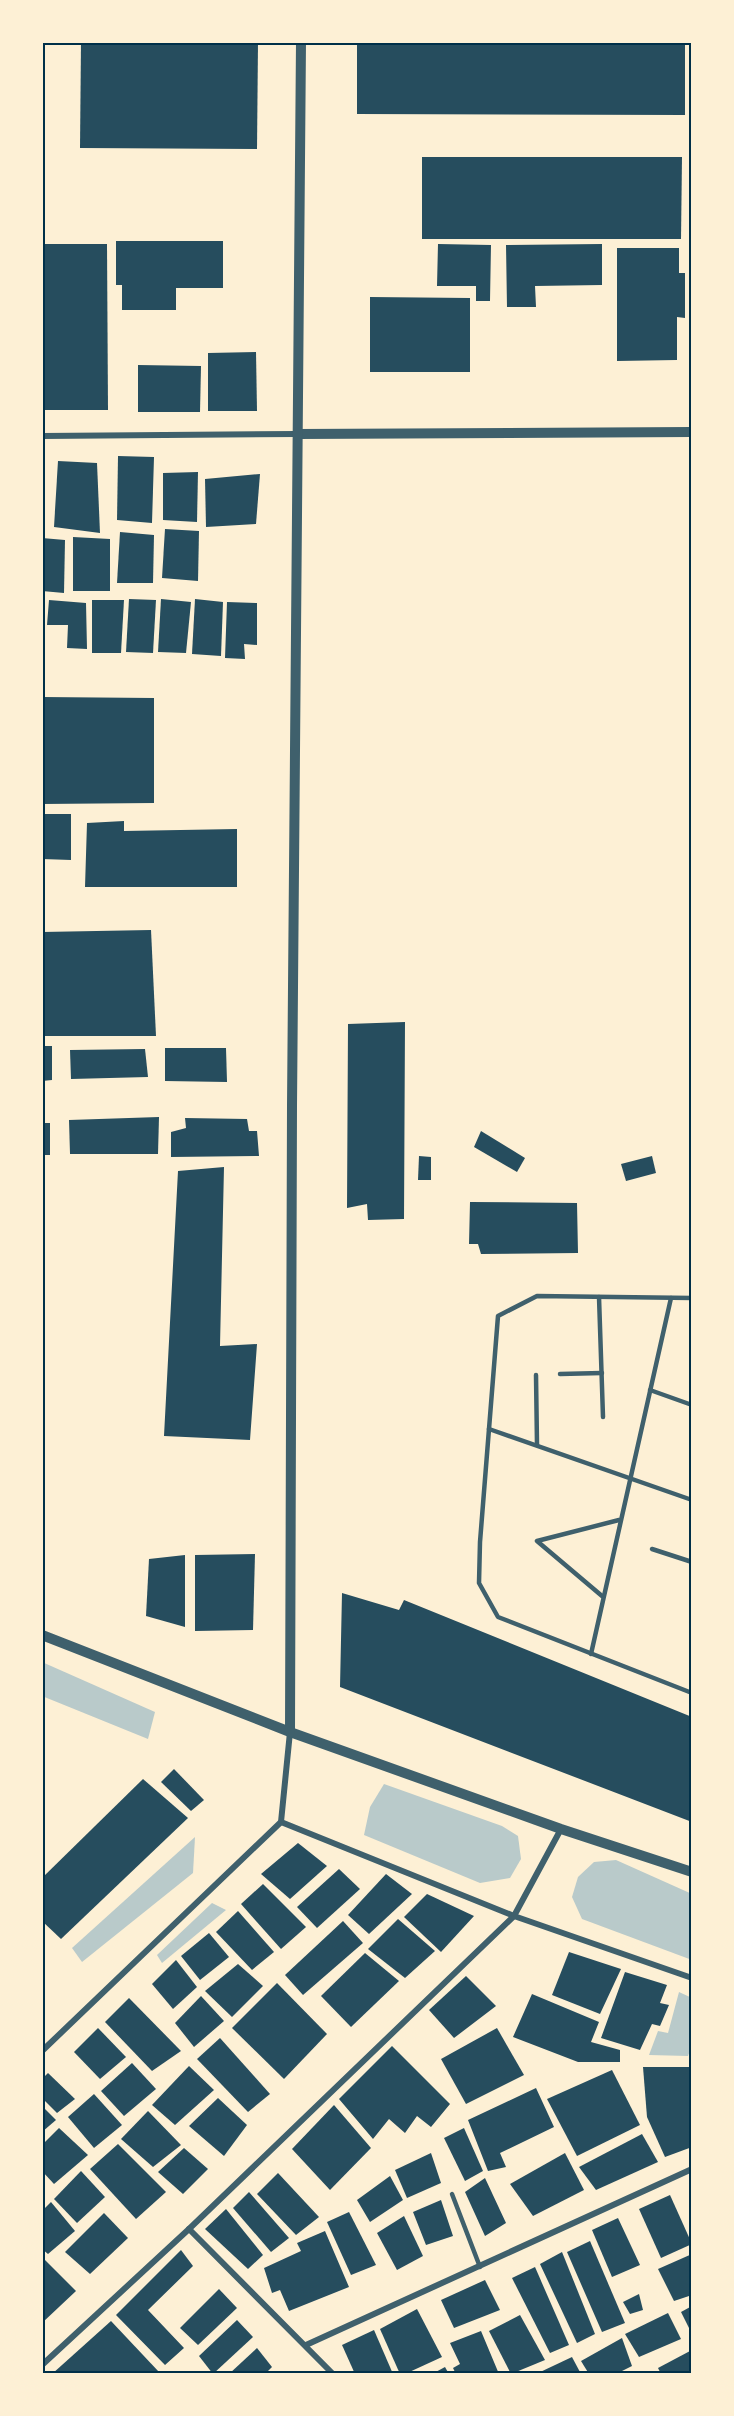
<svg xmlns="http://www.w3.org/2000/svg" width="734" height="2416" font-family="Barlow,sans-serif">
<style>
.green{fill:#b9caca}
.building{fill:#264d5e}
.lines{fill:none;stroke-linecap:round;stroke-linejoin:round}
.service{stroke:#3f606c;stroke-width:4.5}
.minor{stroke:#3f606c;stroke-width:6}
.tertiary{stroke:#3f606c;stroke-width:10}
.neatline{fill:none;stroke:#003049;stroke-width:2}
</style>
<rect width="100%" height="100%" fill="#fdf0d5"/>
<!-- green -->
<g class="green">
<polygon points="42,1662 155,1712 148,1739 42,1696"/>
<polygon points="384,1784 502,1826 518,1836 521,1859 510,1878 480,1883 364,1835 370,1807"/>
<polygon points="195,1837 193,1873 82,1962 72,1948"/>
<polygon points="616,1860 692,1894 692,1960 582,1919 572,1897 578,1877 594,1862"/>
<polygon points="212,1903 226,1910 162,1963 157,1955"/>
<polygon points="679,1992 692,1998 692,2045 688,2056 649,2055 658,2031 668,2033"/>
</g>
<!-- building -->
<g class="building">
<polygon points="81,42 258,42 257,149 80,148"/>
<polygon points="357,42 685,42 685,115 357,114"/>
<polygon points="422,157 682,157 681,239 422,239"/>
<polygon points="116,241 223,241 223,288 176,288 176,310 122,310 122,285 116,285"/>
<polygon points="42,244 107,244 108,410 42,410"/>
<polygon points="438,244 491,245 490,301 476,301 476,286 437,286"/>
<polygon points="602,244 602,285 535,286 536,307 507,307 506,245"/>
<polygon points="617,248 679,248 679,273 685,273 685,318 677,317 677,360 617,361"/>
<polygon points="370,297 470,298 470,372 370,372"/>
<polygon points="256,352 257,411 208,411 208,353"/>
<polygon points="138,365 201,366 200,412 138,412"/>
<polygon points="118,456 154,457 152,523 117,520"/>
<polygon points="58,461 97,463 100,533 54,527"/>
<polygon points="198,472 197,522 163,520 163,473"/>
<polygon points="260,474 256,524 206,527 205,479"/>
<polygon points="165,529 199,531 198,581 162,578"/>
<polygon points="120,532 154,535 153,583 117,583"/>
<polygon points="73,537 110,539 110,591 73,591"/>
<polygon points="42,538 65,540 64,593 42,591"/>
<polygon points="129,599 156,600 153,653 126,652"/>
<polygon points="161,599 191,602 186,653 158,652"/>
<polygon points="195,599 223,602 221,656 192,654"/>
<polygon points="49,600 86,603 87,649 67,648 68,625 47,625"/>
<polygon points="92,600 124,600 121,653 92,653"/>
<polygon points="227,602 257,603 257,645 244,644 245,659 225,658"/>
<polygon points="42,697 154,698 154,803 42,804"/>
<polygon points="42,814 71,814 71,860 42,859"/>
<polygon points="124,821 124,831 237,829 237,887 85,887 87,823"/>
<polygon points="151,930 156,1036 42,1036 42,932"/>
<polygon points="405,1022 404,1219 368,1220 367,1204 347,1208 348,1024"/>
<polygon points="42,1046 52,1046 52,1080 42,1081"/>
<polygon points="165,1048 226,1048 227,1082 165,1081"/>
<polygon points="145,1049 148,1077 71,1079 70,1050"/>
<polygon points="159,1117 158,1154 70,1154 69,1120"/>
<polygon points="185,1118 247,1119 249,1131 257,1131 259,1156 171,1157 171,1132 186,1128"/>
<rect x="42" y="1123" width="8" height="32"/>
<polygon points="481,1131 525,1158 517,1172 474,1147"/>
<polygon points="419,1156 431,1157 431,1180 418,1180"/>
<polygon points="652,1156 656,1173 626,1181 621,1164"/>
<polygon points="224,1167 220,1346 257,1344 250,1440 164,1436 178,1171"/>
<polygon points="470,1202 577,1203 578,1253 481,1254 478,1244 469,1244"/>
<polygon points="255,1554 253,1630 195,1631 195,1555"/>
<polygon points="185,1555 185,1627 146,1616 149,1559"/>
<polygon points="342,1593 399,1610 404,1600 692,1717 692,1822 340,1687"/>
<polygon points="174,1769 204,1800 191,1811 161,1782"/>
<polygon points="143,1779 188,1818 61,1939 42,1921 42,1878"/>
<polygon points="298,1843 327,1866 290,1899 261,1874"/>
<polygon points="339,1869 360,1889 317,1928 297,1907"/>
<polygon points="386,1874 412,1894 369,1934 348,1915"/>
<polygon points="263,1884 306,1927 281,1949 241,1904"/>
<polygon points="427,1894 474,1916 441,1952 404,1917"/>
<polygon points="238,1911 274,1952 252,1970 216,1932"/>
<polygon points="398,1919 435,1951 405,1978 368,1949"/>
<polygon points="343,1921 363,1943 303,1995 285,1975"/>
<polygon points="209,1933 229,1957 200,1980 181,1956"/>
<polygon points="569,1952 621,1969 600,2014 552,1995"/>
<polygon points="365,1953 399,1981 351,2027 321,1996"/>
<polygon points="176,1960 197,1987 173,2009 152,1984"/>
<polygon points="238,1964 263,1986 232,2017 205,1991"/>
<polygon points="625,1972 667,1985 660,2003 669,2005 660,2026 652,2024 640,2050 601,2038"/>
<polygon points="466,1976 496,2006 454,2038 429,2010"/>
<polygon points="277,1983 327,2034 284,2079 232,2028"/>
<polygon points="532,1994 599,2022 591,2042 620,2050 620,2062 578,2062 513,2037"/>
<polygon points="201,1996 224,2021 194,2047 175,2023"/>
<polygon points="129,1998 181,2051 152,2071 105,2022"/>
<polygon points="98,2028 126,2057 100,2079 74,2052"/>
<polygon points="497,2028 524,2075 466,2104 441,2059"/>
<polygon points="220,2038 270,2094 248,2112 197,2059"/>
<polygon points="392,2046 450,2104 431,2127 417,2116 405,2133 389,2119 373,2139 339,2099"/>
<polygon points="132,2063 156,2089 124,2116 101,2091"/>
<polygon points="189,2066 214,2090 175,2125 152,2105"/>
<polygon points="643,2067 692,2067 692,2147 665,2157 647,2117"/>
<polygon points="612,2070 640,2125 577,2156 547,2099"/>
<polygon points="48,2073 75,2099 57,2113 42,2098 42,2079"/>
<polygon points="536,2088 554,2127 500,2153 506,2167 488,2171 468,2120"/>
<polygon points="94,2094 122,2125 94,2148 68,2117"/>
<polygon points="218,2098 247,2125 224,2156 189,2126"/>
<polygon points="334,2105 371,2148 330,2190 292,2149"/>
<polygon points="42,2106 56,2120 42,2132"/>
<polygon points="148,2111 181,2145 153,2167 121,2139"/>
<polygon points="59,2128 88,2155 54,2184 42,2171 42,2145"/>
<polygon points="464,2128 483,2171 465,2181 444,2138"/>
<polygon points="642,2134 658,2162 596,2190 579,2167"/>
<polygon points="118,2144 166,2192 136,2219 90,2169"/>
<polygon points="184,2148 208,2169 183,2194 158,2172"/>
<polygon points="431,2153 441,2183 407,2198 395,2170"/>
<polygon points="565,2153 584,2190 533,2216 510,2184"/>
<polygon points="81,2171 105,2197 77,2223 54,2199"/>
<polygon points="278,2173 319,2217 296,2235 257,2194"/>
<polygon points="390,2176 403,2200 370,2222 357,2200"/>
<polygon points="485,2178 506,2223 485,2236 465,2192"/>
<polygon points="249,2192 289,2238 271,2252 233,2208"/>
<polygon points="670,2195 692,2244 661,2258 639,2209"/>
<polygon points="441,2200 453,2236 426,2245 413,2212"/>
<polygon points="51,2202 75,2231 48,2254 42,2249 42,2211"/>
<polygon points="226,2209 263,2255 248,2269 205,2229"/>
<polygon points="349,2212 376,2265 351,2275 327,2222"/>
<polygon points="104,2213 128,2238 90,2274 65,2252"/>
<polygon points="404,2216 423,2256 397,2270 377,2233"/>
<polygon points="618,2218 640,2265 612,2277 592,2230"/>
<polygon points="325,2231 349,2287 289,2311 280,2290 272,2293 264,2268 301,2251 297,2243"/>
<polygon points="590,2241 625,2323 602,2332 567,2252"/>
<polygon points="181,2250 193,2266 148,2310 184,2348 165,2365 116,2315"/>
<polygon points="562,2252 595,2334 577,2343 540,2264"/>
<polygon points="692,2254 692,2295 674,2301 658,2269"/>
<polygon points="42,2257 76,2291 42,2323"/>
<polygon points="535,2267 569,2345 550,2353 512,2278"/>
<polygon points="485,2280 500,2310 454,2328 441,2300"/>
<polygon points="219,2289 237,2308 198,2345 180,2328"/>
<polygon points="639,2294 643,2310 630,2314 623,2302"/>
<polygon points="692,2306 692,2334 681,2312"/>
<polygon points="417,2309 442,2357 405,2374 400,2374 380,2329"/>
<polygon points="668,2313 681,2339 639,2357 625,2334"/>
<polygon points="520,2315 545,2360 511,2374 489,2331"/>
<polygon points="237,2320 253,2337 213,2374 199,2356"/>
<polygon points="111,2321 159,2372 157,2374 52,2374"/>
<polygon points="374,2330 393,2374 355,2374 342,2345"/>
<polygon points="481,2331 499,2374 456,2374 453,2368 460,2364 450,2343"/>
<polygon points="622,2338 632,2366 616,2374 589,2374 581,2361"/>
<polygon points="257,2348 272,2367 265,2374 229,2374"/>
<polygon points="690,2351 692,2374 661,2374 658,2368"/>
<polygon points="572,2357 581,2374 536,2374"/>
<polygon points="445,2367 449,2374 432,2374"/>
</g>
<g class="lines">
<!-- service -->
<g class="service">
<polyline points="599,1297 603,1417"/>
<polyline points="692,1298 537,1296 498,1316 480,1542 479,1583 498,1617 692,1693"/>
<polyline points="560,1374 602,1373"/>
<polyline points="536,1375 537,1445"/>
<polyline points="650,1390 692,1405"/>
<polyline points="489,1429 692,1500"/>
<polyline points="652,1549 692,1562"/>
<polyline points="602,1596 537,1541 619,1520"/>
<polyline points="591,1654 671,1298"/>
<polyline points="452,2194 480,2267"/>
</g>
<!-- minor -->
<g class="minor">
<polyline points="42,436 297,434"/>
<polyline points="281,1822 514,1916 692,1978"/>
<polyline points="42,2051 281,1822 290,1732"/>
<polyline points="189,2229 333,2374"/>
<polyline points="306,2345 692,2169"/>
<polyline points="42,2365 189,2229 514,1916 561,1829"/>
</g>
<!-- tertiary -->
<g class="tertiary">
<polyline points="297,434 692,432"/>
<polyline points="42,1635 290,1732 561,1829 692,1872"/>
<polyline points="290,1732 292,1106 301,42"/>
</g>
</g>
<!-- border -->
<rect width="734" height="2416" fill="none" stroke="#fdf0d5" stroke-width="87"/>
<rect x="44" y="44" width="646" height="2328" class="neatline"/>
</svg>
